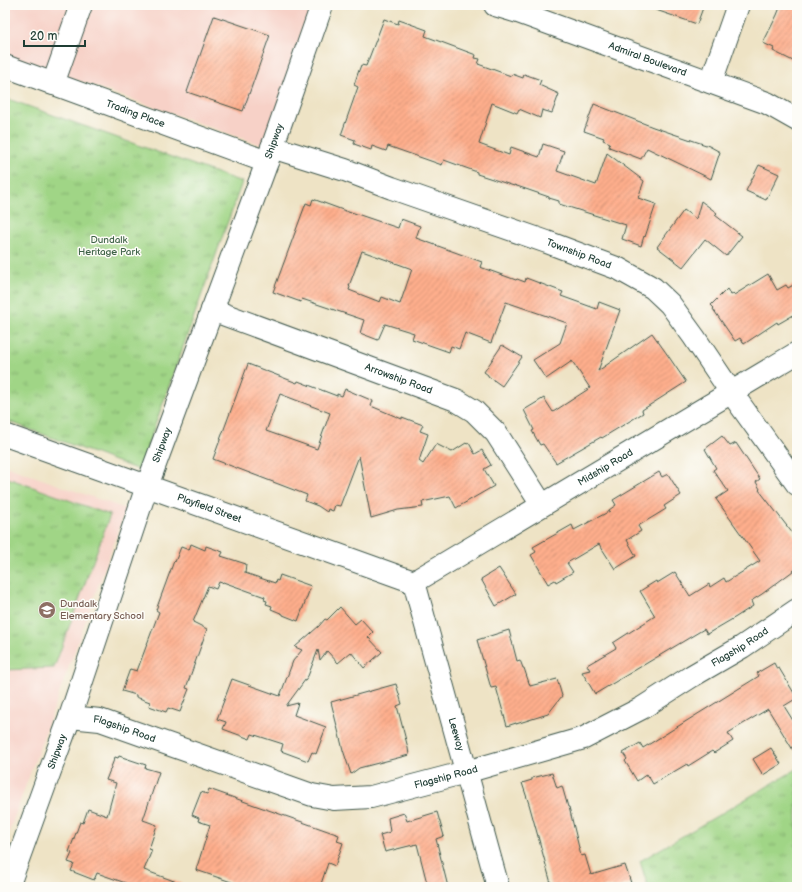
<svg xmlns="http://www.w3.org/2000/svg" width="802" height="892" font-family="'Balsamiq Sans',sans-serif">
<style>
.built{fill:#f7d1c7}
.park{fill:url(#park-tufts);stroke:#60895d}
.building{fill:url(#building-hatch);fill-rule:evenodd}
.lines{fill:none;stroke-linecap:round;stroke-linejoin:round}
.minor-casing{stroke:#3e564a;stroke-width:24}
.minor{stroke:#fff;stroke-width:22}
.labels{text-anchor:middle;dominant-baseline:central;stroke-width:3;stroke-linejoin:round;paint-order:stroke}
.street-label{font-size:10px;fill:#1f3d34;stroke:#fdfcf7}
.park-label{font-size:10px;fill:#3f6348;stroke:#fdfcf7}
.education-label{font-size:10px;fill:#785e54;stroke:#fdfcf7;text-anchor:start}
</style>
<defs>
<pattern id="park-tufts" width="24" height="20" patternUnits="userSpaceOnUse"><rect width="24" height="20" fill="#a0d586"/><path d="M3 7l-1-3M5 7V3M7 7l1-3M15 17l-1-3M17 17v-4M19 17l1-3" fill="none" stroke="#82ae6e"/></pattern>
<pattern id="building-hatch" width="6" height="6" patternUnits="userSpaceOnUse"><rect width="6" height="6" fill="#feae8c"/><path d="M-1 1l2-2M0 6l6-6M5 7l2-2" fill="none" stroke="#cd8f73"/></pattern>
</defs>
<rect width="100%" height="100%" fill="#fdfcf7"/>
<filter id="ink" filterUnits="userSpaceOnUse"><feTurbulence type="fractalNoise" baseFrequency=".025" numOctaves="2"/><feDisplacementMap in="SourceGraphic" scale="8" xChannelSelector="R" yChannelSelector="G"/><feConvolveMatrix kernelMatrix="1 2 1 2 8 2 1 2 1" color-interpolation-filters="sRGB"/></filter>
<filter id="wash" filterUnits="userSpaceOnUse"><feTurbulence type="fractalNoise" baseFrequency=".012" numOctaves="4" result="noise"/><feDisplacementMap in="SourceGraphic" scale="16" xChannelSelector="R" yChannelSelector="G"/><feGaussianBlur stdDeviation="0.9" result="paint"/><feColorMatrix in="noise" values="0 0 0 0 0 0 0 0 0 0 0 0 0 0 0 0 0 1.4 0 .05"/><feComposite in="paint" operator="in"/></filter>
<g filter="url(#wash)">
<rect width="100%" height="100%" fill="#eee3c5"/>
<!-- built -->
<g class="built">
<polygon points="5,5 315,5 264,146 68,77 68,75 54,69 52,75 5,58"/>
<polygon points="5,466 126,509 5,843"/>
</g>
<!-- park -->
<g class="park">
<polygon points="5,98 242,182 139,470 5,420"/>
<polygon points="5,477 110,515 54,668 5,670"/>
<polygon points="797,769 797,887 648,887 640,861"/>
</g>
<g id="blocks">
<!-- building -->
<g class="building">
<polygon points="651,5 704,5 697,24 650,8"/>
<polygon points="781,5 797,5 797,63 773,51 774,48 763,43 777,15"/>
<polygon points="214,16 270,35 243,111 187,92"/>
<polygon points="384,19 398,24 399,20 427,30 425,36 476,55 475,58 480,59 478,64 511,76 512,74 523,78 524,74 541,80 539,85 559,94 552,113 542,110 540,118 519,109 517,113 492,103 479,144 509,155 511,147 539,157 543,144 564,151 557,171 596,185 607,153 644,181 638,198 656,204 645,237 644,236 641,246 622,239 626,225 559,204 559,201 549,198 549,197 514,185 514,186 477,174 477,172 444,160 442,165 388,146 386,151 372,146 371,150 354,144 355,140 341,135 358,87 354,85 358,73 361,65 366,66"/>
<polygon points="594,104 653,127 709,146 720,152 711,179 647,148 641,159 609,147 610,143 603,140 604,138 584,131"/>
<polygon points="759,165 779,174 766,200 746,191"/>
<path d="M313 199 351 213V212L398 228 401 219 420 226 416 238 482 262 480 267 516 280 517 279 525 282 526 278 563 292 561 296 597 309 599 302 620 310 598 371 652 333 669 357 686 382 642 410 643 413 602 438 601 437 556 463 543 444 540 445 532 431 534 430 524 410 544 398 553 412 590 388 572 361 546 379 533 360 560 343 567 323 506 302 491 343 465 333 459 349 451 346 449 352 412 339 414 333 385 324 378 340 360 333 364 320 302 299 301 302 273 292 306 203 311 205ZM362 251 412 269 400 304 382 297 380 302 349 290 350 287 349 286Z"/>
<polygon points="701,201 717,213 715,215 742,236 726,256 705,239 683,267 657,247 684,210 696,219"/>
<polygon points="768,274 777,290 786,285 788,288 797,283 797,313 778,324 777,322 744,344 740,338 735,341 713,309 714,308 711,305 727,289 731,295 733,294 734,295"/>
<polygon points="502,345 522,357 502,386 488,376 488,375 484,372"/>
<path d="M248 364 297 383 298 381 337 396V394L342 396 345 389 373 401 371 406 402 419V417L423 425 420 431 428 434 419 461 423 464 436 444 452 452 466 443 467 444 469 443 475 454 482 450 491 465 484 469 494 486 456 508 450 496 422 502 423 507 398 510 371 518 359 456 340 506 335 505 333 511 328 509 327 512 318 506 305 501 307 495 213 459ZM280 394 330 413 317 449 266 431Z"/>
<polygon points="722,436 730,446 736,443 760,479 756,482 760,489 759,490 797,539 797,568 762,594 751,601 753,606 736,617 707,634 704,629 595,694 582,672 590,670 587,665 616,648 613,643 655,616 640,591 656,581 657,583 675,572 690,596 709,584 710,587 724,578 726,582 760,561 716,499 728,491 713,470 716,468 705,449"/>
<polygon points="659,472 662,477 668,474 681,495 664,506 666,509 638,526 641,531 627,540 636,556 615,569 599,544 567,563 573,572 556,582 555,580 548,584 531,555 536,552 533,547 572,525 574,530 610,511 609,510 616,505 613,500"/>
<polygon points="191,544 205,550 206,546 223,552 221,556 246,564 245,573 275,583 276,580 278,581 280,575 311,586 298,621 283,615 283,614 271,609 272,606 266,604 267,601 264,600 265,597 223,582 222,583 219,582 216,589 208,586 193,622 207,629 186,688 189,689 180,712 168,708 166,712 149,706 150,702 136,697 136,695 122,691 130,669 137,671 159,612 156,610 174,561 175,562 181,547 189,550"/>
<polygon points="499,568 516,594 496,606 481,579"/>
<polygon points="340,607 355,624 361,619 373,632 368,637 382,652 364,668 351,652 338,663 327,651 320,660 318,650 308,676 286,706 298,703 294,715 326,727 316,754 312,752 308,761 281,751 283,744 252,734 250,739 223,729 226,722 217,719 232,679 280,696 293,661 302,650 295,647 319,626 325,619 327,620"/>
<polygon points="509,630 517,661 520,660 523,668 524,668 530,686 557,679 562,696 548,714 516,724 516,723 507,726 496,687 491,688 477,640"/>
<polygon points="774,663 777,669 779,668 797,698 784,706 797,727 797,747 793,750 768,709 728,733 733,741 714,753 712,751 688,766 687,764 653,784 647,774 637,781 625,761 627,759 623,753 640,743 643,748 759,676 757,673"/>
<polygon points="396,684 402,704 397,706 408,748 409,755 359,768 351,774 343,750 331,702"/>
<polygon points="771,748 781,764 763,775 753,759"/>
<polygon points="119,756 146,765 145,768 159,772 143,820 157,825 149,849 152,850 144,870 185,885 184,887 137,887 97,873 94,880 71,871 74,864 68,862 72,853 69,852 80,822 83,823 88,809 107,816 116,783 106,780 115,757 118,758"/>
<polygon points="552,773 557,788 562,786 568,807 569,807 581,856 585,855 591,875 625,865 631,883 618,887 552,887 529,804 522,783 532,780 532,778"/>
<polygon points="209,789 339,835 337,841 343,843 335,866 328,863 320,887 246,887 196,870 210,825 198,821 199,818 192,815 201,792 207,794"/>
<polygon points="437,812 444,836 436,839 448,887 428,887 417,844 385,852 380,835 390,832 388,818 404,813 407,821"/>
</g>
</g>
</g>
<g filter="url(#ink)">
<use href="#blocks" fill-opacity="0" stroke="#3e564a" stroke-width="1"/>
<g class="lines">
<!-- minor casing -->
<g class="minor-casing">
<g id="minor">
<path id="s1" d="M495 5 518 12 767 103 797 120"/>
<path id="s2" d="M5 66 267 162"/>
<polyline points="711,82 738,5"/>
<polyline points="53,84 81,5"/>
<path id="s3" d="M272 147 345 170 392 188 547 242 619 269 653 288 670 304 694 337 731 392 797 484"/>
<path id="s4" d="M212 310 456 400 474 411 496 433 542 505"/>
<path id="s5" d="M5 435 414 582"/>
<path id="s6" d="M414 582 797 353"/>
<path id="s7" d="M414 582 498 887"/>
<path id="s8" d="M70 717 100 720 312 795 334 799 371 797 466 772 584 738 642 708 692 676 742 647 797 610"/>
<path id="s9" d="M8 887 50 771 70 717 147 486 267 162 322 5"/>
</g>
</g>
<!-- minor -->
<use href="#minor" class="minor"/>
</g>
</g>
<!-- icons -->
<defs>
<g id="school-disc" transform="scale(0.9)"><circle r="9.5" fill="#8d6e63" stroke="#fdfcf7"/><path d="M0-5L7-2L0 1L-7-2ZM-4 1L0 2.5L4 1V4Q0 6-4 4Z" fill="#fff"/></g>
</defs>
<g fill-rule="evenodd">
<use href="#school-disc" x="47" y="610"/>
</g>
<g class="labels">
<!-- street labels -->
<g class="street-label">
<text stroke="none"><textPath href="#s1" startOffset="162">Admiral Boulevard</textPath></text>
<text stroke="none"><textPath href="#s2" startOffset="139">Trading Place</textPath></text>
<text stroke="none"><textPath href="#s9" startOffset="792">Shipway</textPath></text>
<text stroke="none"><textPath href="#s3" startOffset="325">Township Road</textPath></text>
<text stroke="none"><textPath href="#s4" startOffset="199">Arrowship Road</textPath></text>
<text stroke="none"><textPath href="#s9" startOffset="468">Shipway</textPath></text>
<text stroke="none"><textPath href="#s6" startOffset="223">Midship Road</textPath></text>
<text stroke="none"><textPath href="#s5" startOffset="217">Playfield Street</textPath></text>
<text stroke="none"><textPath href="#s8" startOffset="716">Flagship Road</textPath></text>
<text stroke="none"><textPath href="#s8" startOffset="56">Flagship Road</textPath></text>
<text stroke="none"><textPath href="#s7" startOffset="158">Leeway</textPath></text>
<text stroke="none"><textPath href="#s9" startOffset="144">Shipway</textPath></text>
<text stroke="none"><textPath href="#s8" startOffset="392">Flagship Road</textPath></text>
</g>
<!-- park labels -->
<g class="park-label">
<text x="109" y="240">Dundalk<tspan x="109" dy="12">Heritage Park</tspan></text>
</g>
<!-- education labels -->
<g class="education-label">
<text x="60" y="604">Dundalk<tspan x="60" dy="12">Elementary School</tspan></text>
</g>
</g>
<!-- margin -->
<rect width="802" height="892" fill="none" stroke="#fdfcf7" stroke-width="20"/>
<!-- scale -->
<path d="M24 40v6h61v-6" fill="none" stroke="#1f3d34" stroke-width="2"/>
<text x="30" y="40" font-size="12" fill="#1f3d34" stroke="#fdfcf7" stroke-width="3" paint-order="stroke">20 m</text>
</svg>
